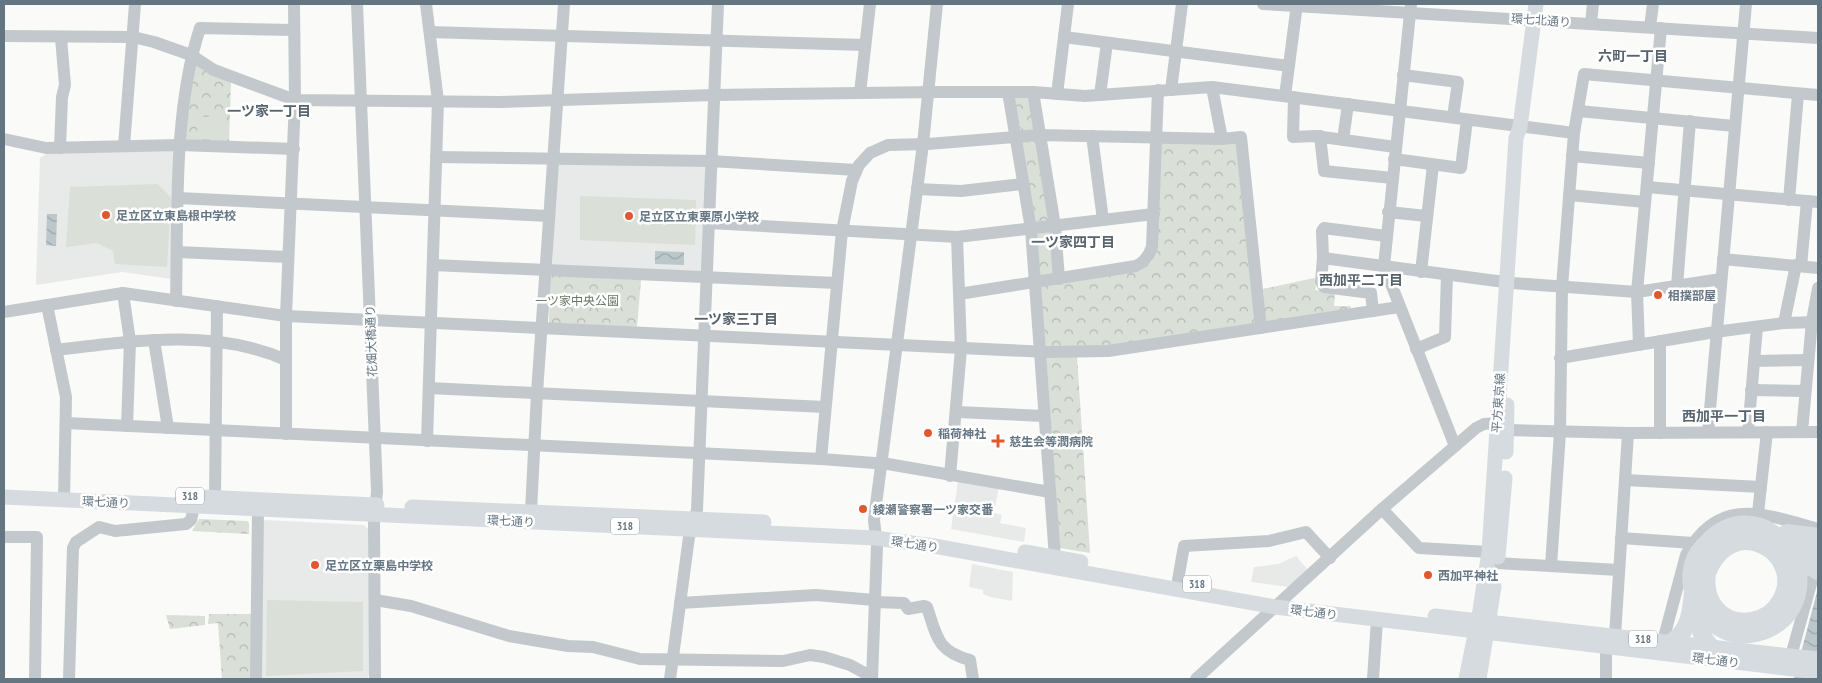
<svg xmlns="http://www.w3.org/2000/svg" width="1822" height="683" font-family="'PT Sans Narrow','Noto Sans JP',sans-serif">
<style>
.built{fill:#e8e9e9}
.park{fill:url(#park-crowns)}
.pitch{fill:#dadfd7}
.water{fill:url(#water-waves)}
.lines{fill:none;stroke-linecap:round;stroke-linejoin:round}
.minor{stroke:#c3c8cc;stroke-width:12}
.major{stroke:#d6dbdf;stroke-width:15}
.highway{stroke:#d6dbdf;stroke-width:18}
.poi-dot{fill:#e4572e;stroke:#fff;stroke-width:2}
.labels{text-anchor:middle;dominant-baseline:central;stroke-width:5;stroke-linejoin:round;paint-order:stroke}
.shield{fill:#fff;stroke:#939fa8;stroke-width:1}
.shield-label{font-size:11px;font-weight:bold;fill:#657683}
.street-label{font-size:12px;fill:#657683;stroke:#fff}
.poi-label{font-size:12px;font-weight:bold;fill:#657683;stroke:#fff;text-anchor:start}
.park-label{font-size:12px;fill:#687a64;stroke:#fff}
.neighbourhood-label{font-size:14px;font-weight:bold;fill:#57646e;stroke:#fff}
</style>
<defs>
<pattern id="park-crowns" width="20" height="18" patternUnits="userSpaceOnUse" patternTransform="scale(1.25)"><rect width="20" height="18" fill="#dadfd7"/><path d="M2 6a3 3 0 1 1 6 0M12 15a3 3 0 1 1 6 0" fill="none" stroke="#b4b9b4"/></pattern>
<pattern id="water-waves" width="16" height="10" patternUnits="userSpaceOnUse" patternTransform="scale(1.25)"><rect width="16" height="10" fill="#bbc7cb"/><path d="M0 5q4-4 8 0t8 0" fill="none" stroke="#9ca6aa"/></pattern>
</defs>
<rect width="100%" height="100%" fill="#fafaf8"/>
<!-- built -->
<g class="built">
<polygon points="174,148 172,279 122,272 36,285 40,158 48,153"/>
<polygon points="558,163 704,165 706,169 702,271 552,266"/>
<polygon points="958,481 999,487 994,513 1002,515 1000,523 1026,528 1024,542 951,529"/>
<polygon points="265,520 364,525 368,529 370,674 367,678 261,679 262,521"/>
<polygon points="1296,556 1308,570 1289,587 1251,582 1254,567 1278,564"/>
<polygon points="972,564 1013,572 1012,601 990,597 983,594 983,590 969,587"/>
</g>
<!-- park -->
<g class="park">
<polygon points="197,65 231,82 229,143 185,139 194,66"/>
<polygon points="1016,97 1028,98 1036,129 1022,135 1014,101"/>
<polygon points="1035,138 1052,220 1037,226 1020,142"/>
<polygon points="1160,143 1240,143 1258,326 1109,349 1046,350 1039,290 1042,285 1140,271 1152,261 1157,248"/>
<polygon points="1050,230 1056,275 1038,276 1035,235"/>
<polygon points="550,275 641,280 637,327 549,323"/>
<polygon points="1314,278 1316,280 1315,290 1335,292 1334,306 1350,306 1353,312 1266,324 1263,289"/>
<polygon points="1046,356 1077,356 1090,553 1060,548"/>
<polygon points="199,519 247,521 249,523 249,534 192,531"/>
<polygon points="209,614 251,614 252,679 222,679 218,623 208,624"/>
<polygon points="166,615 205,616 205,625 170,629"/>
</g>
<!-- pitch -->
<g class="pitch">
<polygon points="198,117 227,117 226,140 197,139"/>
<polygon points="158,184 171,198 167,267 115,264 113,251 97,243 66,247 70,187"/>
<polygon points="580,196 696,200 695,245 580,240"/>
<polygon points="267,600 363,602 363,671 266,676"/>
</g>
<!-- water -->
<g class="water">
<polygon points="47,214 57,214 56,246 46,245"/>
<polygon points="655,251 684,252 684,265 655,264"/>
<polygon points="1818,588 1818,679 1794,679"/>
</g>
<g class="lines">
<!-- minor -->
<g class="minor">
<polyline points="357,4 377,491 374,524 375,679"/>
<polyline points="426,4 438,101 427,441"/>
<polyline points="1263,4 1818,38"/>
<polyline points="1411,4 1384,266 1455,446"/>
<polyline points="1591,23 1593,4"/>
<polyline points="1650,27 1653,4"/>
<polyline points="430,32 865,45"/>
<polyline points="4,36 133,37 154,42 191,55 214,70 295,100 499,102 714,95 937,92 1033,92 1085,96 1212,87 1574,133"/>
<polyline points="1064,37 1289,66"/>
<polyline points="1403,75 1458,82 1453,117"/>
<polyline points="1212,87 1222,139"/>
<polyline points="1171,90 1182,4"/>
<polyline points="1008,92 1031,229 1055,558"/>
<polyline points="1033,92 1055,226 1059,279"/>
<polyline points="860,93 870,4"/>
<polyline points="1057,94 1068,4"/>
<polyline points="1100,95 1107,43"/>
<polyline points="1285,96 1297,4"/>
<polyline points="1294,97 1293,137 1315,136 1395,147"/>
<polyline points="1579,111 1734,126"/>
<polyline points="1092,136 1103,220"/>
<polyline points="1320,136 1324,171 1392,178"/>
<polyline points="4,139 46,148 180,145 294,149"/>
<polyline points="1343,140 1348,104"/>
<polyline points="124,146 135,4"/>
<polyline points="60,148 62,97 65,85 61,38"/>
<polyline points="1572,156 1649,163"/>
<polyline points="436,157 711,161 856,170"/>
<polyline points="1394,159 1461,168 1467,120"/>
<polyline points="1647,187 1818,202"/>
<polyline points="917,189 961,191 1023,184"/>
<polyline points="1569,195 1645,202"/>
<polyline points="178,198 549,216"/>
<polyline points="1789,200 1798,94"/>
<polyline points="1388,212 1427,216"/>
<polyline points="709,223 957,237 1154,214"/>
<polyline points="177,252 288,257"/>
<polyline points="1323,258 1322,231 1324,228 1386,236"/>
<polyline points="1723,259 1818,268"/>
<polyline points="433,265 837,283"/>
<polyline points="1801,266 1807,201"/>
<polyline points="1421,272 1433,165"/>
<polyline points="1677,286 1690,121"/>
<polyline points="123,293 130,341 127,426"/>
<path d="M959 294 1136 266C1145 262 1149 256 1152 247L1158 90"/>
<path d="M176 301C178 214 173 110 200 28L294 30"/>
<polyline points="47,305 66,397 64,500"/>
<polyline points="1373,311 1371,293 1324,287 1321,282 1323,258 1512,283 1637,292 1721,279"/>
<polyline points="4,312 123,293 286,316 1047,352 1108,351 1399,307"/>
<polyline points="1784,323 1796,265"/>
<polyline points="154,340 168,428"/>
<polyline points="1639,345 1637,292 1661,28"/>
<polyline points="1416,349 1445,337 1447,275"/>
<path d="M56 350C131 341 215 328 286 360"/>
<polyline points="1560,358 1715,332 1784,323 1818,322"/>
<polyline points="1754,361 1808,360"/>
<polyline points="429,388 825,407"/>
<polyline points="1751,390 1805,391"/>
<polyline points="957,412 1044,416"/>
<polyline points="66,423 821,459 888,464 1050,492"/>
<polyline points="1506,430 1628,433 1818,432"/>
<polyline points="1708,432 1746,4"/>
<polyline points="1748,432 1757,327"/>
<polyline points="1802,432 1812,321 1818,288"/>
<polyline points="1660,433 1660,341"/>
<polyline points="286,434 286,316 295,100 294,4"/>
<polyline points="821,459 842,231 852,181 859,165 870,153 888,145 928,144 1039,135 1222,139 1241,137 1261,328"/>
<polyline points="950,476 961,349 957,237"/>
<polyline points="1625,480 1761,487"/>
<polyline points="215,497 217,306"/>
<polyline points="1382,509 1419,548 1489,552"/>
<polyline points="531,511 537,393 564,4"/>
<polyline points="1758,513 1767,432"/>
<polyline points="4,537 37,537 35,679"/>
<polyline points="1621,538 1693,543"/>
<polyline points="1497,563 1618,570"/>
<polyline points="1551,566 1560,432 1562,287 1574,133 1584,74 1818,95"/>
<polyline points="1178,580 1184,546 1269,541 1306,532 1330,558"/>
<polyline points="375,600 411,606 509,636 568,646 593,647 640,659 783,661 810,655 824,657 850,665 872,677"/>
<path d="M874 602 904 603 908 609 924 606 927 607C937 637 937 651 970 660L973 679"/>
<polyline points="680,603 816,595 874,600"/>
<polyline points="1615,636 1628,433"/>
<path d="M1663 641 1686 555C1719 495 1764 514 1818 529"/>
<polyline points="1606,647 1606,679"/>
<polyline points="1791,656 1817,562"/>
<polyline points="69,679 73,548 76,542 99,527 115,531 186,524 191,520 194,507"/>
<polyline points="256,679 258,510"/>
<polyline points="670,679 689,537 697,510 718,4"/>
<polyline points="872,679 877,546 874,520 923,144 937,4"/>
<polyline points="1196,679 1382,509 1476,428 1484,424 1496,423"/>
<polyline points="1373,679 1377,620"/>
</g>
<!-- major -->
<g class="major">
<polyline points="1506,452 1507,405"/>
<polyline points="4,497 875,538 934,546 1275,607 1818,672"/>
<polyline points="200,497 377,505"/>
<polyline points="412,507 764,522"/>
<polyline points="1025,552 1081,562"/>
<polyline points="1498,557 1505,478"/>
<polyline points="1435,616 1818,659"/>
<polyline points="1466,679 1480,610 1489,552 1516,138 1520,127 1536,4"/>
<polyline points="1479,679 1494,587"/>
</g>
<!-- highway -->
<g class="highway">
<polyline points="1787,533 1818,537"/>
<polyline points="1794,556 1818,571"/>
<path d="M1672 642C1706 620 1681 568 1710 540 1755 496 1819 555 1792 607 1783 623 1767 632 1749 634 1705 640 1673 579 1703 547 1734 514 1787 536 1818 557"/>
<path d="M1710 646C1692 631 1702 597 1706 576 1730 507 1809 554 1780 602 1774 612 1764 619 1752 621 1698 630 1687 546 1746 540"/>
</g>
</g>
<!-- markers -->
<g class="poi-dot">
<circle cx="106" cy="215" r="5"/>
<circle cx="629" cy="216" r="5"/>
<circle cx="1658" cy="295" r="5"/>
<circle cx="928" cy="433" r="5"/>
<path d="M995.5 433.5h5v5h5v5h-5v5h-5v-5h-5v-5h5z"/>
<circle cx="863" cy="509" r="5"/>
<circle cx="315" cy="565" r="5"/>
<circle cx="1428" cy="575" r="5"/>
</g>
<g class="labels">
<!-- shield labels -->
<g class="shield">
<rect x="176" y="487.5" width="28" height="17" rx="4"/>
<rect x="611" y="517.5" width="28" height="17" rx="4"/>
<rect x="1183" y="575.5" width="28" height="17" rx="4"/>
<rect x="1629" y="630.5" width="28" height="17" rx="4"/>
</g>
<g class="shield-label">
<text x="190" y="496">318</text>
<text x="625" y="526">318</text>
<text x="1197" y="584">318</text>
<text x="1643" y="639">318</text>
</g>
<!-- street labels -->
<g class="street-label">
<text transform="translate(1541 20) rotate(4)">環七北通り</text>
<text transform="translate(371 341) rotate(-92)">花畑大橋通り</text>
<text transform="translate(1498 403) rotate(-86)">平方東京線</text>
<text transform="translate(106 502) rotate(3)">環七通り</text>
<text transform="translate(511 521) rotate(3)">環七通り</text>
<text transform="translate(915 544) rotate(8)">環七通り</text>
<text transform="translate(1314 612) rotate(7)">環七通り</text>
<text transform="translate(1716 660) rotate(7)">環七通り</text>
</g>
<!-- poi labels -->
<g class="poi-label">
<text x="116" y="215">足立区立東島根中学校</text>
<text x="639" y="216">足立区立東栗原小学校</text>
<text x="1668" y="295">相撲部屋</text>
<text x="938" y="433">稲荷神社</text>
<text x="1009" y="441">慈生会等潤病院</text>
<text x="873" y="509">綾瀬警察署一ツ家交番</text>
<text x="325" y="565">足立区立栗島中学校</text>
<text x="1438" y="575">西加平神社</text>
</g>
<!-- park labels -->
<g class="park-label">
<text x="577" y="300">一ツ家中央公園</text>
</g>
<!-- neighbourhood labels -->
<g class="neighbourhood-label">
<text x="1633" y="56">六町一丁目</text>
<text x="269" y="111">一ツ家一丁目</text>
<text x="1073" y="242">一ツ家四丁目</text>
<text x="1361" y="280">西加平二丁目</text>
<text x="736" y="319">一ツ家三丁目</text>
<text x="1724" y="416">西加平一丁目</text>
</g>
</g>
<!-- border -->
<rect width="1822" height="683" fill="none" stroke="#657683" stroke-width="10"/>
</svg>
